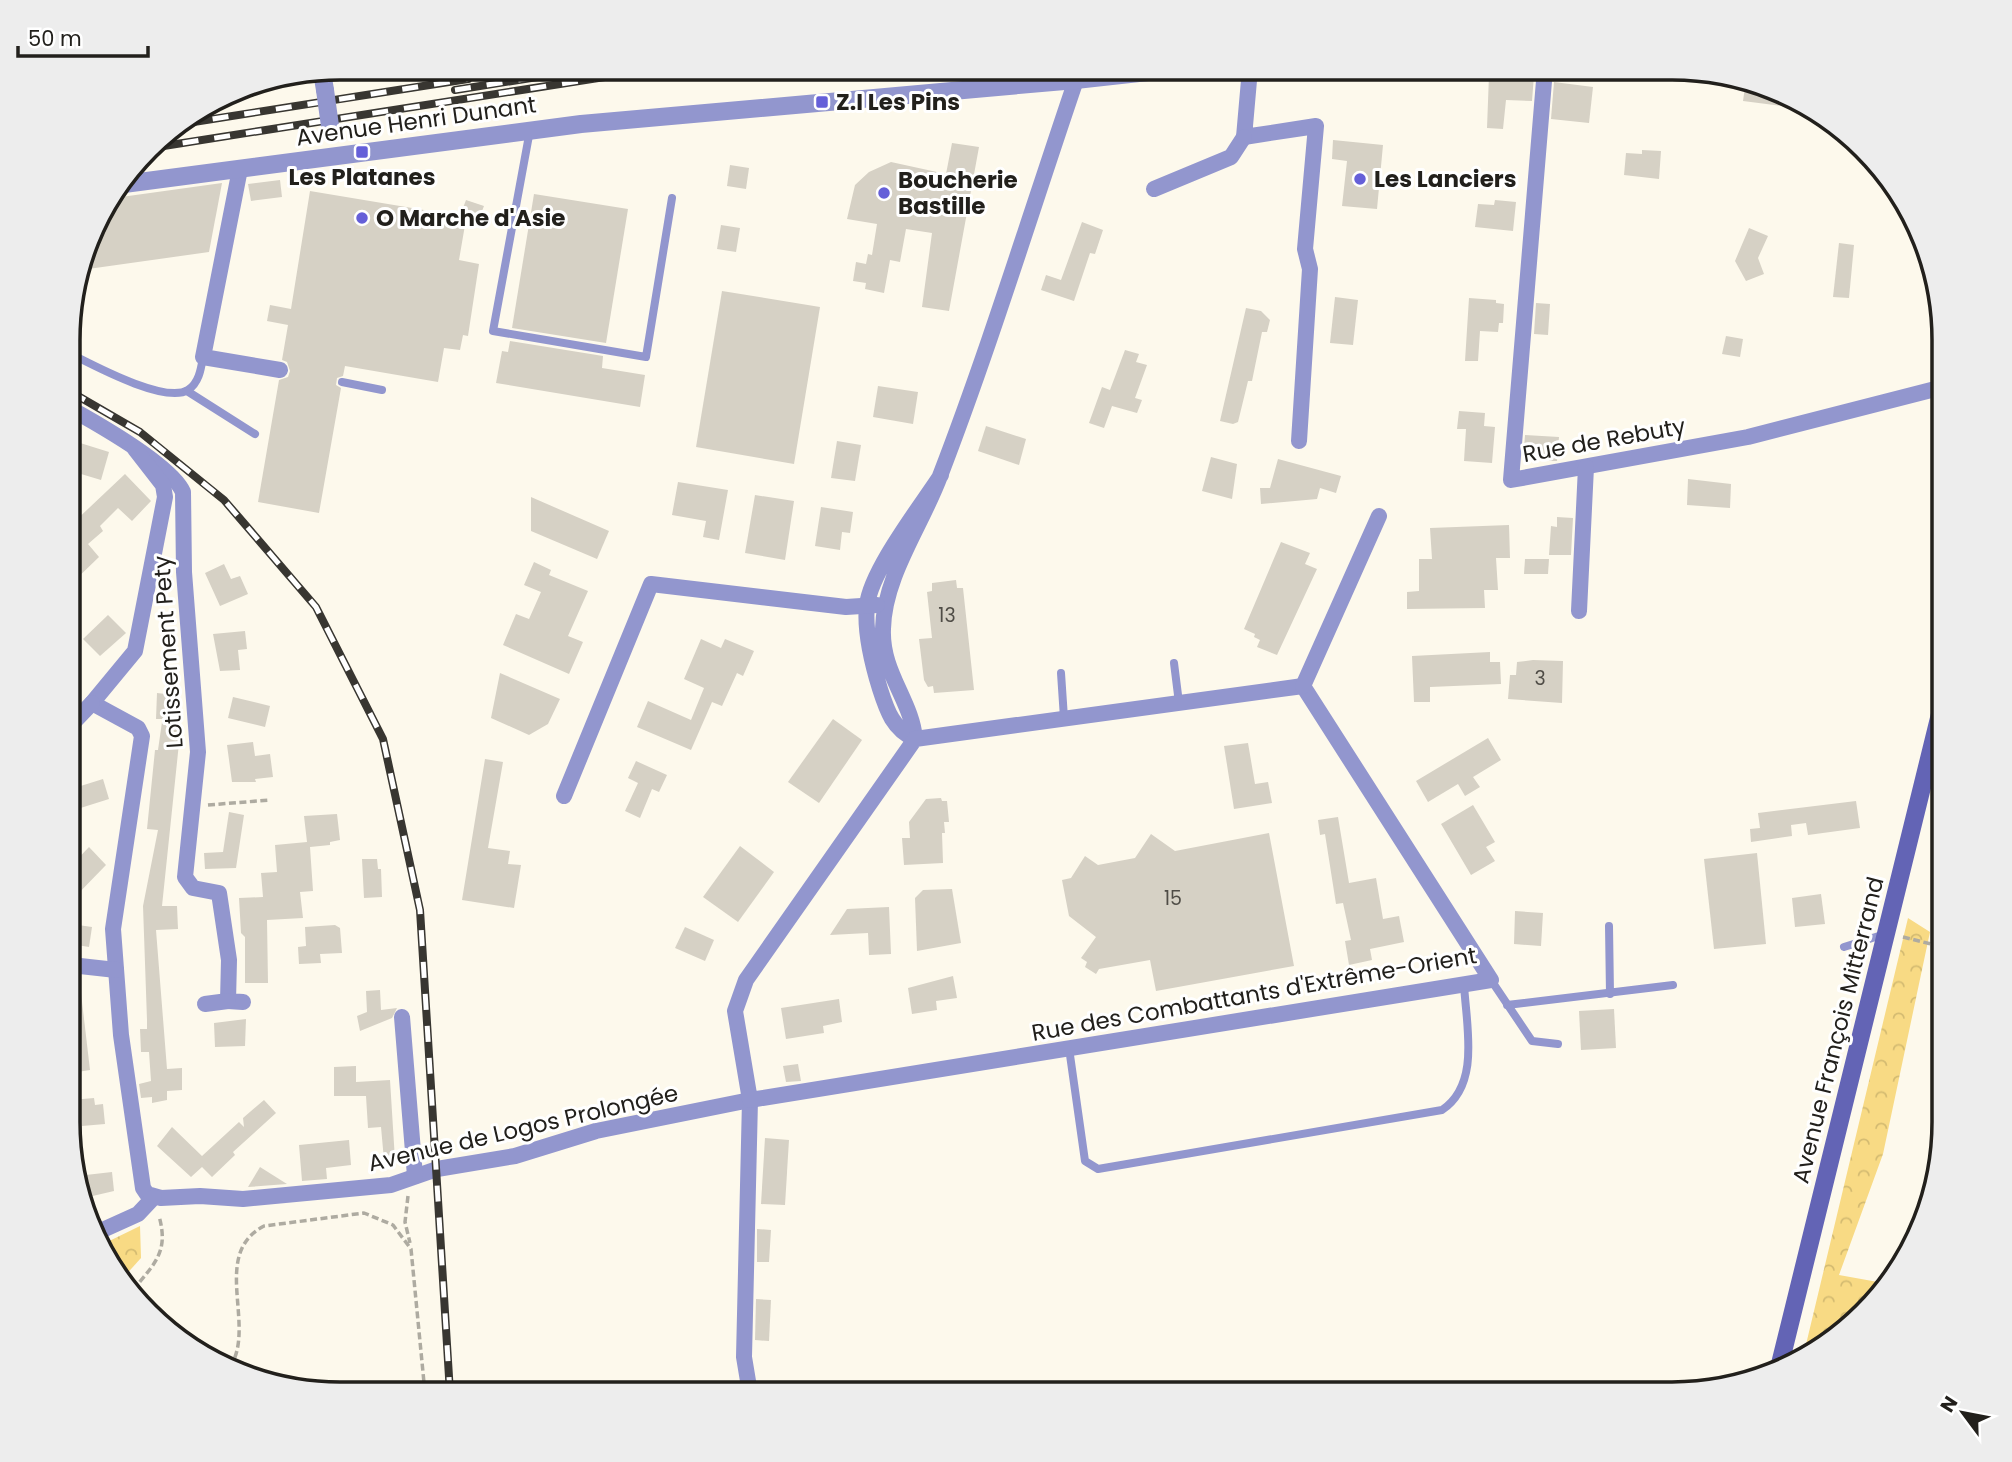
<svg xmlns="http://www.w3.org/2000/svg" width="2012" height="1462" font-family="Poppins,sans-serif">
<style>
.forest{fill:url(#forest-crowns)}
.building{fill:#d6d1c5}
.lines{fill:none;stroke-linecap:round;stroke-linejoin:round}
.path{stroke:#aeaba1;stroke-width:3.5;stroke-dasharray:7 3.5;stroke-linecap:butt}
.service{stroke:#9296ce;stroke-width:8}
.minor{stroke:#9296ce;stroke-width:16}
.tertiary{stroke:#9296ce;stroke-width:18}
.secondary{stroke:#6364b5;stroke-width:18}
.rail-casing{stroke:#383631;stroke-width:8}
.rail{stroke:#fff;stroke-width:5;stroke-dasharray:16;stroke-linecap:butt}
.tertiary-bridge{stroke:#9296ce;stroke-width:18}
.poi-dot{fill:#655fd8;stroke:#fff;stroke-width:2.5}
.labels{text-anchor:middle;dominant-baseline:central;stroke-width:6;stroke-linejoin:round;paint-order:stroke}
.number-label{font-size:19px;fill:#4f4c46}
.poi-label{font-size:23px;font-weight:bold;fill:#22201c;stroke:#fff;text-anchor:start}
.street-label{font-size:23px;fill:#22201c;stroke:#fff}
.rim{fill:none;stroke:#22201c;stroke-width:3.5}
</style>
<defs>
<pattern id="forest-crowns" width="20" height="18" patternUnits="userSpaceOnUse" patternTransform="scale(1.75)"><rect width="20" height="18" fill="#f8da84"/><path d="M2 6a3 3 0 1 1 6 0M12 15a3 3 0 1 1 6 0" fill="none" stroke="#d4bb71"/></pattern>
</defs>
<rect width="100%" height="100%" fill="#fdf9ec"/>
<!-- forest -->
<g class="forest">
<polygon points="1908,918 1930,932 1883,1154 1839,1275 1889,1284 1803,1357"/>
<polygon points="140,1226 141,1258 123,1278 105,1257 101,1245"/>
</g>
<!-- building -->
<g class="building">
<polygon points="1513,74 1534,75 1532,101 1506,100 1503,129 1487,128 1489,75"/>
<polygon points="1746,80 1759,83 1806,109 1743,101"/>
<polygon points="1554,82 1593,87 1589,123 1551,119"/>
<polygon points="1333,140 1383,145 1377,209 1342,206 1347,161 1332,159"/>
<polygon points="952,143 979,147 949,311 922,307 932,233 906,229 900,262 890,260 884,293 865,289 866,283 853,281 856,262 866,264 868,254 872,255 877,224 847,219 855,185 869,172 891,162 946,174"/>
<polygon points="1642,150 1661,151 1659,179 1624,175 1626,153 1642,154"/>
<polygon points="730,165 749,168 746,189 727,186"/>
<polygon points="280,180 282,197 251,201 248,184"/>
<polygon points="222,183 209,252 81,270 97,220 114,198"/>
<polygon points="310,191 460,216 466,200 484,206 475,229 465,225 459,260 479,264 468,336 463,335 460,350 444,348 438,382 345,366 343,376 337,378 336,385 341,388 319,513 258,502 279,380 288,377 290,371 287,362 282,360 288,325 267,321 270,305 291,309"/>
<polygon points="534,194 628,209 606,343 512,328"/>
<polygon points="1495,200 1516,202 1513,231 1475,227 1478,204 1494,205"/>
<polygon points="1082,222 1103,230 1095,254 1090,253 1074,301 1041,290 1046,275 1061,280"/>
<polygon points="721,225 740,228 736,252 717,249"/>
<polygon points="1749,228 1768,236 1758,258 1764,274 1746,281 1735,261"/>
<polygon points="1839,243 1854,245 1849,298 1833,297"/>
<polygon points="722,291 820,307 794,464 696,447"/>
<polygon points="1335,297 1358,300 1353,345 1330,343"/>
<polygon points="1469,298 1496,300 1496,303 1504,304 1503,323 1499,323 1498,332 1480,331 1478,361 1465,361"/>
<polygon points="1536,303 1550,304 1548,335 1534,334"/>
<polygon points="1246,308 1261,311 1270,320 1267,332 1262,332 1252,381 1248,381 1238,422 1233,424 1220,421"/>
<polygon points="1726,336 1743,339 1740,357 1722,354"/>
<polygon points="510,341 603,356 602,368 645,375 640,407 496,383 502,351 508,352"/>
<polygon points="1125,350 1139,354 1136,362 1147,365 1135,398 1142,400 1137,413 1112,406 1104,428 1089,423 1102,387 1110,390"/>
<polygon points="878,386 918,392 913,424 873,417"/>
<polygon points="1459,411 1485,413 1484,426 1495,427 1492,463 1464,461 1466,429 1457,429"/>
<polygon points="986,426 1026,439 1019,465 978,451"/>
<polygon points="1525,435 1559,437 1557,461 1523,461"/>
<polygon points="837,441 861,445 855,481 831,478"/>
<polygon points="77,442 109,452 101,480 71,471"/>
<polygon points="1211,457 1237,464 1232,499 1202,491"/>
<polygon points="1278,459 1341,476 1336,493 1320,488 1317,499 1261,504 1260,488 1270,488"/>
<polygon points="125,474 151,501 132,521 118,508 100,526 103,531 88,544 99,557 71,584 71,525"/>
<polygon points="1688,479 1731,484 1730,508 1687,505"/>
<polygon points="678,482 728,490 719,540 703,537 706,521 672,515"/>
<polygon points="755,495 794,501 785,560 745,553"/>
<polygon points="531,497 609,531 597,559 531,531"/>
<polygon points="821,507 853,512 850,533 842,532 840,550 815,546"/>
<polygon points="1557,517 1573,518 1571,555 1549,555 1551,526 1557,527"/>
<polygon points="1509,525 1510,558 1496,558 1498,590 1484,590 1485,608 1407,609 1407,592 1419,591 1419,559 1432,559 1430,528"/>
<polygon points="1281,542 1310,553 1305,564 1317,569 1277,655 1257,647 1260,640 1254,637 1255,634 1244,629"/>
<polygon points="1525,559 1549,559 1548,574 1524,574"/>
<polygon points="534,562 551,570 549,575 588,591 568,636 583,642 569,674 503,645 516,614 529,619 541,592 524,585"/>
<polygon points="224,564 231,579 240,576 248,594 220,606 205,573"/>
<polygon points="956,580 957,588 963,588 974,690 934,693 933,686 928,687 924,680 919,639 932,638 927,592 932,591 932,583"/>
<polygon points="108,615 126,633 100,656 83,639"/>
<polygon points="245,631 247,649 238,650 240,670 220,671 213,634"/>
<polygon points="701,639 721,648 725,639 754,651 743,676 737,673 722,706 712,702 691,750 637,727 648,701 691,720 704,688 684,679"/>
<polygon points="1490,652 1490,662 1500,662 1501,684 1430,687 1430,702 1414,702 1412,656"/>
<polygon points="1533,660 1563,661 1562,703 1508,699 1510,675 1516,675 1517,662"/>
<polygon points="500,673 560,699 548,724 529,735 491,718"/>
<polygon points="157,693 174,695 173,719 156,719"/>
<polygon points="233,697 270,706 265,727 228,718"/>
<polygon points="833,719 862,740 819,803 788,782"/>
<polygon points="162,722 181,724 162,906 177,906 178,929 156,930 167,1069 182,1068 182,1090 167,1091 167,1100 152,1103 152,1097 141,1098 139,1084 151,1081 149,1052 141,1052 140,1029 147,1029 147,1020 143,906 158,830 147,829 155,750 158,750"/>
<polygon points="1488,738 1501,760 1473,777 1480,787 1465,796 1458,784 1428,802 1416,781"/>
<polygon points="253,742 255,756 270,754 273,777 255,779 256,782 232,782 227,745"/>
<polygon points="1248,743 1255,784 1268,782 1272,803 1234,809 1224,746"/>
<polygon points="485,759 503,762 488,848 510,851 508,864 521,865 514,908 462,900"/>
<polygon points="636,761 667,775 659,792 652,789 640,818 625,811 638,783 628,778"/>
<polygon points="103,779 109,799 71,811 71,789"/>
<polygon points="941,798 942,801 947,801 949,822 944,822 945,833 942,833 943,863 904,865 902,838 910,838 909,822 926,799"/>
<polygon points="1856,801 1860,828 1808,835 1806,823 1791,825 1792,836 1751,842 1750,829 1760,828 1758,813"/>
<polygon points="1473,805 1495,842 1486,847 1495,861 1471,875 1441,824"/>
<polygon points="229,812 244,815 236,868 205,869 204,853 223,852"/>
<polygon points="337,814 340,840 330,842 330,845 310,847 313,891 300,892 303,918 267,920 268,983 245,983 245,937 241,933 239,898 263,897 261,873 277,872 275,845 307,842 304,816"/>
<polygon points="1338,817 1349,883 1376,878 1383,919 1399,916 1404,942 1370,949 1372,960 1349,965 1345,941 1351,940 1343,903 1336,904 1325,834 1320,835 1318,820"/>
<polygon points="1269,833 1294,966 1156,991 1150,960 1099,969 1096,974 1085,967 1087,962 1081,958 1096,937 1069,916 1062,880 1071,878 1085,856 1098,865 1135,858 1151,834 1175,851"/>
<polygon points="740,846 774,872 738,922 703,897"/>
<polygon points="89,847 106,865 71,901 71,866"/>
<polygon points="1757,853 1766,944 1714,949 1704,859"/>
<polygon points="362,859 377,859 378,869 381,869 382,897 364,898"/>
<polygon points="952,889 961,943 917,951 915,898 923,890"/>
<polygon points="1821,894 1825,924 1795,927 1792,898"/>
<polygon points="889,907 891,954 869,955 868,933 830,935 847,909"/>
<polygon points="1515,911 1543,913 1541,946 1514,944"/>
<polygon points="71,924 92,927 89,947 71,944"/>
<polygon points="335,925 340,928 342,953 320,954 321,963 299,964 298,947 306,946 305,927"/>
<polygon points="685,927 714,940 705,961 675,948"/>
<polygon points="71,976 79,976 90,1070 71,1073"/>
<polygon points="953,976 957,998 936,1001 937,1010 912,1014 908,988"/>
<polygon points="380,990 381,1010 397,1008 392,1018 360,1031 357,1016 367,1012 366,991"/>
<polygon points="839,999 842,1022 823,1026 824,1033 786,1039 781,1008"/>
<polygon points="1614,1009 1616,1048 1581,1050 1579,1011"/>
<polygon points="246,1019 245,1046 215,1047 214,1023"/>
<polygon points="798,1064 801,1081 786,1082 783,1066"/>
<polygon points="356,1066 356,1082 390,1080 395,1160 384,1160 381,1127 368,1128 366,1096 334,1096 334,1067"/>
<polygon points="94,1098 95,1105 103,1104 105,1124 82,1126 81,1122 71,1123 71,1100"/>
<polygon points="264,1100 276,1113 233,1152 235,1155 212,1177 202,1167 191,1177 157,1146 172,1127 202,1156 239,1122 244,1127 243,1118"/>
<polygon points="765,1138 789,1140 785,1205 761,1204"/>
<polygon points="349,1140 351,1165 326,1168 327,1179 302,1181 299,1145"/>
<polygon points="260,1167 287,1184 248,1187"/>
<polygon points="112,1172 114,1191 84,1198 77,1176"/>
<polygon points="757,1229 771,1230 769,1262 757,1262"/>
<polygon points="756,1299 771,1300 769,1341 755,1340"/>
</g>
<g class="lines">
<!-- path -->
<g class="path">
<polyline points="208,805 270,800"/>
<polyline points="1903,937 1943,947"/>
<polyline points="408,1196 405,1222 410,1243"/>
<path d="M133 1290C155 1263 169 1252 159 1216"/>
<path d="M230 1367C257 1326 210 1254 264 1226L364 1213 393 1225 411 1249 425 1393"/>
</g>
<!-- service -->
<g class="service">
<polyline points="530,130 493,331 646,357 672,198"/>
<path d="M71 354C93 365 165 404 188 390 199 383 201 369 203 357"/>
<polyline points="342,382 382,390"/>
<polyline points="187,391 255,434"/>
<polyline points="1174,663 1179,703"/>
<polyline points="1061,673 1064,718"/>
<polyline points="1609,926 1610,994"/>
<polyline points="1844,947 1885,934"/>
<polyline points="1491,980 1532,1041 1558,1044"/>
<polyline points="1507,1005 1673,985"/>
<path d="M1069 1048 1085 1161 1098 1169 1442 1110C1481 1084 1466 1025 1464 984"/>
</g>
<!-- minor -->
<g class="minor">
<polyline points="1250,69 1244,137 1316,126 1305,249 1310,269 1299,441"/>
<polyline points="1545,69 1511,480 1748,437 1943,387"/>
<polyline points="240,169 203,357 280,370"/>
<polyline points="1154,189 1231,157 1244,137"/>
<path d="M71 409C98 424 171 465 183 492L184 572 198 752 185 877 193 888 219 893 229 960 228 1001 243 1002"/>
<polyline points="135,449 163,485 165,497 135,651 92,703 138,728 142,736 113,929 121,1035 143,1188 147,1194 161,1198 200,1196 243,1199 391,1185 437,1169 515,1156 596,1131 750,1100 744,1357 750,1393"/>
<path d="M941 475C921 506 871 570 867 605 864 632 872 663 880 689 887 711 893 729 915 739 912 701 881 672 883 629 884 576 922 525 940 476 990 346 1031 212 1076 80"/>
<polyline points="1579,611 1586,467"/>
<polygon points="1303,686 1491,980 750,1100 735,1011 746,980 915,739"/>
<polyline points="1303,686 1379,516"/>
<polyline points="71,725 92,703"/>
<polyline points="564,796 651,584 846,607 877,605"/>
<polyline points="71,965 116,970"/>
<polyline points="205,1004 228,1001"/>
<polyline points="402,1017 415,1176"/>
<polyline points="96,1233 138,1214 154,1197"/>
</g>
<!-- tertiary -->
<g class="tertiary">
<polyline points="322,72 325,90"/>
<polyline points="124,184 581,124 1076,80 1175,69"/>
</g>
<!-- secondary -->
<polyline class="secondary" points="1779,1368 1943,702"/>
<!-- rail casing -->
<g class="rail-casing">
<g id="rail">
<polyline points="455,90 569,72"/>
<polyline points="181,124 468,79"/>
<polyline points="151,148 662,68"/>
<polyline points="71,392 140,432 224,500 316,607 383,739 420,910 450,1393"/>
</g>
</g>
<!-- rail -->
<use href="#rail" class="rail"/>
<!-- tertiary-bridge -->
<polyline class="tertiary-bridge" points="325,90 331,133"/>
</g>
<!-- markers -->
<g class="poi-dot">
<rect x="815" y="95" width="14" height="14" rx="3.5"/>
<rect x="355" y="145" width="14" height="14" rx="3.5"/>
<circle cx="1360" cy="179" r="7"/>
<circle cx="884" cy="193" r="7"/>
<circle cx="362" cy="218" r="7"/>
</g>
<g class="labels">
<!-- number labels -->
<g class="number-label">
<text x="947" y="615">13</text>
<text x="1540" y="678">3</text>
<text x="1173" y="898">15</text>
</g>
<!-- poi labels -->
<g class="poi-label">
<text x="836" y="102">Z.I Les Pins</text>
<text x="362" y="177" text-anchor="middle">Les Platanes</text>
<text x="1374" y="179">Les Lanciers</text>
<text x="898" y="180">Boucherie<tspan x="898" dy="26">Bastille</tspan></text>
<text x="376" y="218">O Marche d'Asie</text>
</g>
<!-- street labels -->
<g class="street-label">
<text transform="translate(416 121) rotate(-8)">Avenue Henri Dunant</text>
<text transform="translate(1604 440) rotate(-10)">Rue de Rebuty</text>
<text transform="translate(168 652) rotate(-94)">Lotissement Pety</text>
<text transform="translate(1254 994) rotate(-10)">Rue des Combattants d'Extrême-Orient</text>
<text transform="translate(1838 1030) rotate(-76)">Avenue François Mitterrand</text>
<text transform="translate(523 1128) rotate(-13)">Avenue de Logos Prolongée</text>
</g>
</g>
<!-- crop -->
<path d="M0 0H2012V1462H0ZM340 80H1672A260 260 0 0 1 1932 340V1122A260 260 0 0 1 1672 1382H340A260 260 0 0 1 80 1122V340A260 260 0 0 1 340 80Z" fill="#ededed" fill-rule="evenodd"/>
<path class="rim" d="M340 80H1672A260 260 0 0 1 1932 340V1122A260 260 0 0 1 1672 1382H340A260 260 0 0 1 80 1122V340A260 260 0 0 1 340 80Z"/>
<!-- north arrow -->
<g transform="translate(1963 1413) rotate(302)" stroke="#ffffff" stroke-width="5" paint-order="stroke">
<path d="M0-5L12 26L0 18L-12 26Z" fill="#22201c"/>
<text y="-10" font-size="19" font-weight="bold" text-anchor="middle" fill="#22201c">N</text>
</g>
<!-- scale -->
<path d="M18 46v10h130v-10" fill="none" stroke="#22201c" stroke-width="3.5"/>
<text x="28" y="46" font-size="21" fill="#22201c" stroke="#ffffff" stroke-width="5" paint-order="stroke">50 m</text>
</svg>
